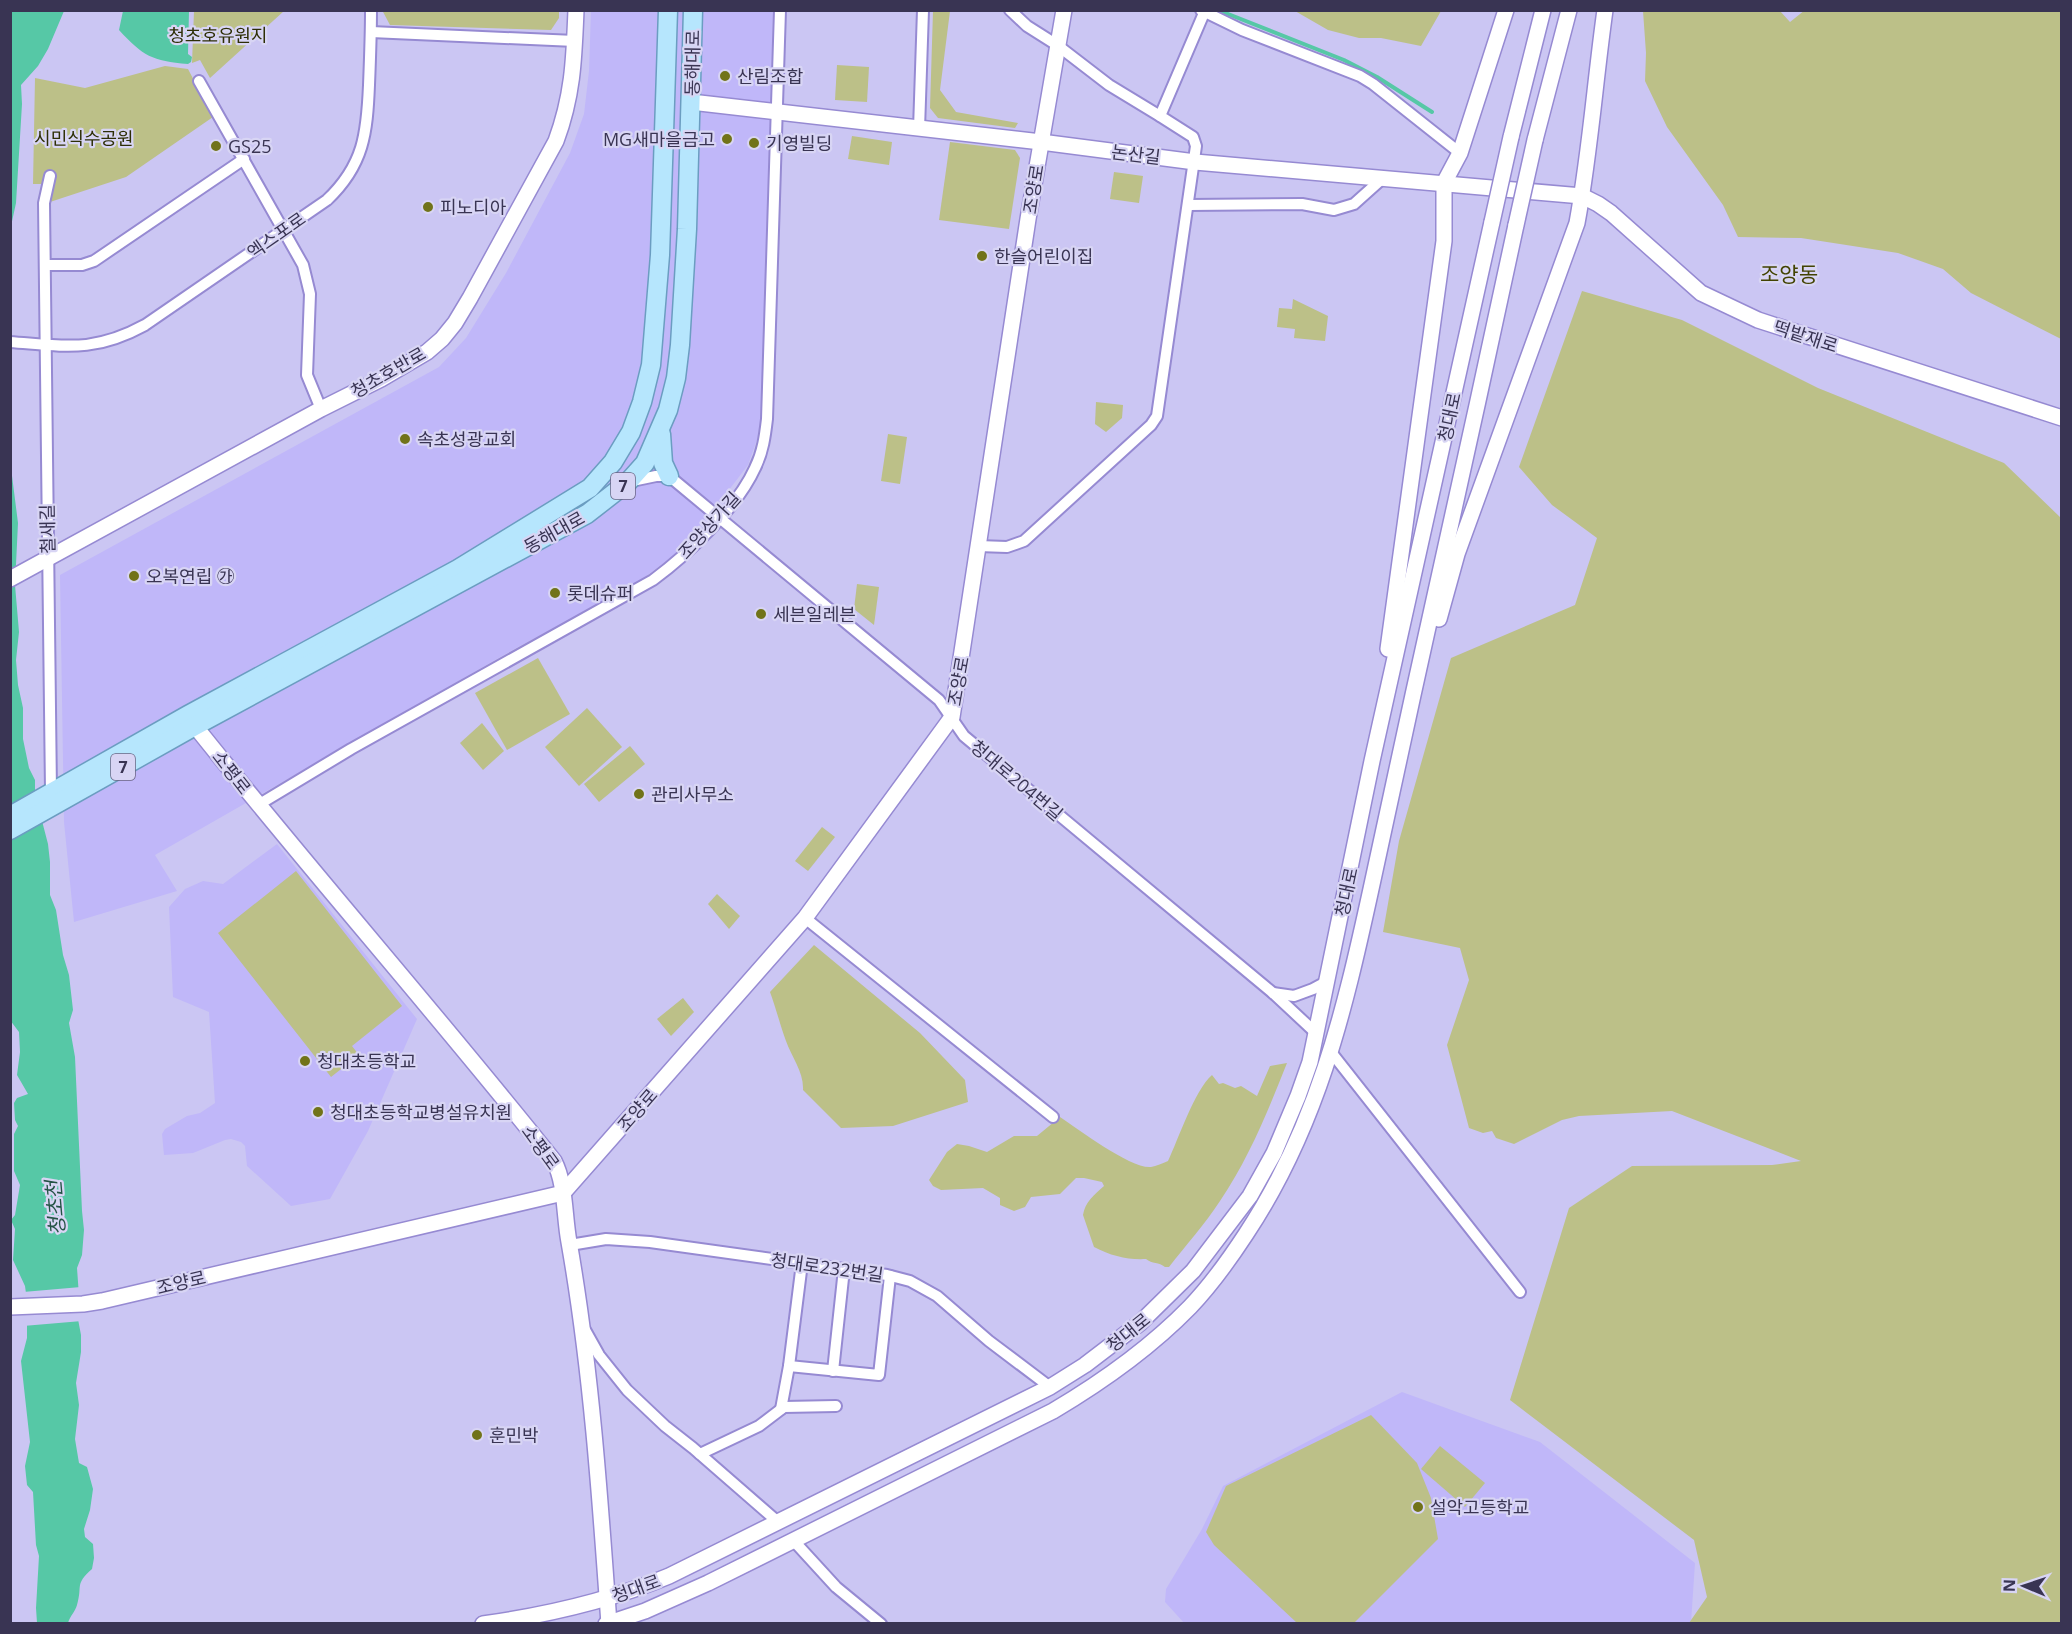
<svg xmlns="http://www.w3.org/2000/svg" width="2072" height="1634" font-family="'Open Sans','Noto Sans KR',sans-serif">
<style>
.built{fill:#c0b7f9}
.green{fill:#bcc088}
.water{fill:#56c8a6}
.pier{fill:#cbc6f3}
.lines{fill:none;stroke-linecap:round;stroke-linejoin:round}
.stream{stroke:#56c8a6;stroke-width:4}
.street-casing{stroke:#968ad2;stroke-width:14}
.secondary-casing{stroke:#968ad2;stroke-width:18}
.primary-casing{stroke:#6b9dc1;stroke-width:21}
.street{stroke:#fff;stroke-width:10}
.secondary{stroke:#fff;stroke-width:15}
.primary{stroke:#b6e6fd;stroke-width:18}
.secondary-bridge-casing{stroke:#968ad2;stroke-width:18;stroke-linecap:butt}
.secondary-bridge{stroke:#fff;stroke-width:15}
.poi-dot{fill:#717319;stroke:#d8d5f4;stroke-width:2}
.labels{text-anchor:middle;dominant-baseline:central;stroke-width:4.5;stroke-linejoin:round;paint-order:stroke}
.shield{fill:#d8d5f4;stroke:#696483;stroke-width:1.5}
.shield-label{font-size:16px;font-weight:bold;fill:#393453}
.park-label{font-size:18px;fill:#2d2e05;stroke:#d8d5f4}
.street-label{font-size:18px;fill:#393453;stroke:#d8d5f4}
.poi-label{font-size:18px;fill:#393453;stroke:#d8d5f4;text-anchor:start}
.water-label{font-size:20px;font-style:italic;fill:#245345;stroke:#d8d5f4}
.quarter-label{font-size:21px;fill:#424302;stroke:#d8d5f4}
</style>
<rect width="100%" height="100%" fill="#cbc6f3"/>
<!-- built -->
<g class="built">
<polygon points="591,11 773,11 761,418 759,434 748,465 719,503 673,556 633,586 518,647 155,855 177,891 74,922 64,822 60,575 439,367 466,338 506,273 570,153 584,114 589,71"/>
<polygon points="277,844 417,1019 368,1131 330,1199 291,1206 247,1166 245,1146 241,1142 231,1139 225,1140 193,1153 164,1155 162,1134 165,1129 187,1116 200,1113 215,1103 209,1012 173,997 169,907 185,889 203,881 223,884"/>
<polygon points="1402,1392 1540,1442 1695,1563 1691,1623 1185,1624 1165,1602 1166,1589 1202,1529 1223,1486"/>
</g>
<!-- green -->
<g class="green">
<polygon points="382,10 559,10 559,18 551,30 390,25"/>
<polygon points="1805,10 2061,11 2061,339 1971,293 1943,269 1898,253 1801,238 1738,237 1723,205 1667,127 1645,81 1646,53 1643,11 1780,11 1790,22"/>
<polygon points="194,11 194,10 284,11 210,78 200,60 192,63"/>
<polygon points="933,11 950,11 940,90 956,112 1018,123 1015,128 938,118 930,108"/>
<polygon points="1295,11 1441,10 1441,11 1421,46 1381,38 1359,38 1328,30"/>
<polygon points="837,65 869,67 867,102 835,100"/>
<polygon points="165,66 188,69 213,117 126,177 50,202 50,184 33,184 35,78 85,88"/>
<polygon points="852,136 892,142 889,165 848,159"/>
<polygon points="950,142 1015,150 1020,158 1009,229 939,220"/>
<polygon points="1114,172 1143,176 1139,203 1110,199"/>
<polygon points="1582,291 1682,320 1818,388 2004,463 2061,518 2061,1623 1689,1623 1707,1597 1694,1540 1510,1400 1569,1208 1632,1166 1772,1165 1801,1161 1672,1111 1579,1116 1562,1120 1514,1144 1496,1138 1492,1131 1483,1133 1469,1128 1447,1045 1469,980 1460,948 1383,932 1399,841 1451,658 1575,605 1597,538 1552,505 1519,467"/>
<polygon points="1293,299 1328,316 1325,341 1294,338 1295,329 1277,327 1279,308 1292,309"/>
<polygon points="1096,402 1123,405 1122,418 1106,432 1095,424"/>
<polygon points="888,434 907,437 900,484 881,481"/>
<polygon points="857,584 879,587 874,625 854,609"/>
<polygon points="538,658 570,714 507,750 475,693"/>
<polygon points="587,708 622,747 579,786 545,747"/>
<polygon points="482,723 504,751 483,770 460,743"/>
<polygon points="630,746 645,764 599,802 584,784"/>
<polygon points="822,827 835,837 808,871 795,861"/>
<polygon points="296,871 402,1006 352,1046 359,1055 331,1077 218,933"/>
<polygon points="717,894 740,916 729,929 708,904"/>
<path d="M814 945 920 1033 965 1080 968 1102 893 1126 841 1128 803 1090C804 1072 792 1058 786 1041 780 1025 776 1008 770 992Z"/>
<polygon points="683,998 694,1012 671,1036 657,1019"/>
<path d="M1287 1063C1268 1111 1249 1158 1220 1201 1205 1224 1186 1245 1169 1267H1165C1159 1262 1152 1264 1146 1259 1128 1260 1111 1256 1094 1247L1083 1215C1085 1202 1094 1195 1104 1186L1102 1182 1084 1178H1076L1060 1194 1031 1197 1025 1207 1014 1211 1000 1205V1198L983 1188 941 1190 933 1186 929 1180 947 1152 957 1144 969 1146 987 1152 1014 1136H1037L1060 1117C1078 1129 1131 1169 1151 1167 1156 1166 1163 1163 1168 1161 1179 1138 1194 1091 1212 1075L1219 1084 1223 1083 1235 1088 1241 1086 1257 1096 1270 1066Z"/>
<polygon points="1371,1415 1417,1463 1431,1498 1438,1539 1354,1623 1297,1623 1214,1545 1206,1532 1226,1486"/>
<polygon points="1440,1446 1485,1483 1465,1507 1421,1469"/>
</g>
<!-- water -->
<g class="water">
<polygon points="11,10 64,11 48,49 38,66 21,85 22,104 16,203 11,226"/>
<path d="M123 11H189L188 54 192 57 191 62 188 64C152 61 143 56 119 30Z"/>
<path d="M10 460 18 523 15 585 19 632 16 660 18 685 23 708V739L29 768 35 780V794L48 844 50 862V895L56 910 63 955 69 975 73 1010 69 1023 75 1057 82 1211 84 1230 82 1255 77 1268 79 1296 77 1314 81 1335V1352L76 1383 79 1405 75 1439 79 1463 87 1467 93 1489 90 1510 84 1529 85 1537 93 1544 94 1558 92 1569C74 1585 83 1585 77 1605 75 1612 70 1616 68 1623H37L36 1608 39 1556 36 1545 33 1492 27 1485 25 1466 30 1442 21 1361 27 1338V1301L25 1286 13 1260 15 1229 11 1220 15 1215 20 1185 14 1171V1134L18 1126 15 1120 14 1103 17 1098 28 1094 17 1075 20 1052 19 1032 10 1020Z"/>
</g>
<!-- pier -->
<polygon class="pier" points="81,1287 82,1321 23,1326 25,1312 23,1292"/>
<g class="lines">
<!-- stream -->
<polyline class="stream" points="1218,10 1344,60 1377,77 1432,112"/>
<!-- street casing -->
<g class="street-casing">
<g id="street">
<polyline points="1010,10 1027,26 1057,45 1109,85 1160,116"/>
<polyline points="1201,10 1242,30 1360,76 1373,84 1460,153"/>
<polyline points="371,32 575,41"/>
<polyline points="199,81 303,265 310,294 307,375 321,409"/>
<polyline points="919,129 923,10"/>
<polyline points="50,176 44,203 51,792"/>
<polyline points="1189,205 1302,204 1334,210 1354,204 1383,178"/>
<polyline points="45,265 82,265 94,261 244,159"/>
<path d="M10 342C65 346 94 353 145 325L327 200C364 165 367 133 369 85 370 60 371 35 371 10"/>
<polyline points="632,481 656,476 669,476 939,700 964,736 1273,993 1316,1033"/>
<polyline points="978,546 1007,547 1024,541 1151,425 1157,416 1196,146 1193,137 1160,116 1204,13"/>
<path d="M258 805 351 749 653 580C688 554 737 508 755 468 763 452 765 436 767 419L780 10"/>
<polyline points="805,918 1053,1117"/>
<polyline points="1273,993 1294,996 1313,989 1328,981"/>
<polyline points="1331,1052 1520,1292"/>
<polyline points="570,1245 606,1239 650,1242 887,1275 910,1281 937,1296 989,1341 1050,1387"/>
<polyline points="585,1330 599,1355 627,1390 665,1426 693,1448 778,1522"/>
<polyline points="789,1366 879,1375 890,1276"/>
<polyline points="833,1371 844,1269"/>
<polyline points="781,1409 789,1366 802,1263"/>
<polyline points="700,1454 759,1426 784,1407 836,1406"/>
<polyline points="793,1540 836,1587 881,1624"/>
</g>
</g>
<!-- secondary casing -->
<g class="secondary-casing">
<g id="secondary">
<polyline points="691,102 1041,142 1195,162 1582,196 1598,204 1611,213 1701,293 1758,320 2062,418"/>
<polyline points="1511,137 1543,10"/>
<polyline points="1535,140 1569,10"/>
<path d="M10 579 321 409 381 379 427 352 442 339 455 323 470 298 556 141C573 95 574 59 576 10"/>
<path d="M1439 619 1457 554 1577 223C1590 153 1595 81 1605 10"/>
<polyline points="1388,649 1444,241 1444,183 1460,153 1506,10"/>
<path d="M195 726C312 873 437 1014 554 1161 566 1184 564 1216 569 1242 591 1367 600 1496 609 1624"/>
<polyline points="10,1307 83,1304 102,1301 563,1193 805,918 952,717 1028,219 1064,10"/>
<path d="M483 1624C547 1615 609 1601 669 1576L1050 1387 1085 1365 1140 1323 1193 1271 1250 1196 1274 1153 1298 1096 1310 1062 1372 761 1492 222"/>
<path d="M606 1624 645 1611 708 1583 1053 1411C1102 1382 1150 1348 1190 1307 1211 1285 1229 1260 1246 1234 1317 1127 1344 1013 1371 889 1385 824 1399 760 1413 695 1447 538 1483 382 1516 225"/>
</g>
</g>
<!-- primary casing -->
<g class="primary-casing">
<g id="primary">
<polyline points="661,434 663,463 669,476"/>
<polyline points="10,816 188,715 458,569 590,488 613,462 631,432 642,402 651,365 660,255 668,10"/>
<polyline points="10,830 195,726 587,514 628,482 645,463 668,410 676,378 680,345 687,229 693,10"/>
</g>
</g>
<!-- street -->
<use href="#street" class="street"/>
<!-- secondary -->
<use href="#secondary" class="secondary"/>
<!-- primary -->
<use href="#primary" class="primary"/>
<!-- secondary-bridge casing -->
<g class="secondary-bridge-casing">
<g id="secondary-bridge">
<polyline points="1492,222 1511,137"/>
<polyline points="1516,225 1535,140"/>
</g>
</g>
<!-- secondary-bridge -->
<use href="#secondary-bridge" class="secondary-bridge"/>
</g>
<!-- markers -->
<g class="poi-dot">
<circle cx="725" cy="76" r="6"/>
<circle cx="727" cy="139" r="6"/>
<circle cx="754" cy="143" r="6"/>
<circle cx="216" cy="146" r="6"/>
<circle cx="428" cy="207" r="6"/>
<circle cx="982" cy="256" r="6"/>
<circle cx="405" cy="439" r="6"/>
<circle cx="134" cy="576" r="6"/>
<circle cx="555" cy="593" r="6"/>
<circle cx="761" cy="614" r="6"/>
<circle cx="639" cy="794" r="6"/>
<circle cx="305" cy="1061" r="6"/>
<circle cx="318" cy="1112" r="6"/>
<circle cx="477" cy="1435" r="6"/>
<circle cx="1418" cy="1507" r="6"/>
</g>
<g class="labels">
<!-- shield labels -->
<g class="shield">
<rect x="611" y="473" width="24" height="26" rx="4.5"/>
<rect x="111" y="754" width="24" height="26" rx="4.5"/>
</g>
<g class="shield-label">
<text x="623" y="486">7</text>
<text x="123" y="767">7</text>
</g>
<!-- park labels -->
<g class="park-label">
<text x="218" y="35">청초호유원지</text>
<text x="84" y="138">시민식수공원</text>
</g>
<!-- street labels -->
<g class="street-label">
<text transform="translate(692 63) rotate(-89)">동해대로</text>
<text transform="translate(1136 154) rotate(7)">논산길</text>
<text transform="translate(1033 189) rotate(-81)">조양로</text>
<text transform="translate(276 235) rotate(-35)">엑스포로</text>
<text transform="translate(1806 336) rotate(18)">떡밭재로</text>
<text transform="translate(388 372) rotate(-30)">청초호반로</text>
<text transform="translate(1449 417) rotate(-78)">청대로</text>
<text transform="translate(709 525) rotate(-48)">조양상가길</text>
<text transform="translate(47 529) rotate(-91)">철새길</text>
<text transform="translate(554 532) rotate(-29)">동해대로</text>
<text transform="translate(958 681) rotate(-80)">조양로</text>
<text transform="translate(232 772) rotate(52)">소평로</text>
<text transform="translate(1017 780) rotate(40)">청대로204번길</text>
<text transform="translate(1346 892) rotate(-78)">청대로</text>
<text transform="translate(637 1110) rotate(-49)">조양로</text>
<text transform="translate(541 1147) rotate(54)">소평로</text>
<text transform="translate(827 1267) rotate(8)">청대로232번길</text>
<text transform="translate(181 1282) rotate(-13)">조양로</text>
<text transform="translate(1128 1332) rotate(-39)">청대로</text>
<text transform="translate(636 1588) rotate(-20)">청대로</text>
</g>
<!-- poi labels -->
<g class="poi-label">
<text x="737" y="76">산림조합</text>
<text x="715" y="139" text-anchor="end">MG새마을금고</text>
<text x="766" y="143">기영빌딩</text>
<text x="228" y="146">GS25</text>
<text x="440" y="207">피노디아</text>
<text x="994" y="256">한슬어린이집</text>
<text x="417" y="439">속초성광교회</text>
<text x="146" y="576">오복연립 ㉮</text>
<text x="567" y="593">롯데슈퍼</text>
<text x="773" y="614">세븐일레븐</text>
<text x="651" y="794">관리사무소</text>
<text x="317" y="1061">청대초등학교</text>
<text x="330" y="1112">청대초등학교병설유치원</text>
<text x="489" y="1435">훈민박</text>
<text x="1430" y="1507">설악고등학교</text>
</g>
<!-- water labels -->
<g class="water-label">
<text transform="translate(55 1208) rotate(-95)">청초천</text>
</g>
<!-- quarter labels -->
<g class="quarter-label">
<text x="1789" y="274">조양동</text>
</g>
</g>
<!-- border -->
<rect width="2072" height="1634" fill="none" stroke="#393453" stroke-width="24"/>
<!-- north arrow -->
<g transform="translate(2024 1586) rotate(272)" stroke="#d8d5f4" stroke-width="4.5" paint-order="stroke">
<path d="M0-4.5L10 22L0 15L-10 22Z" fill="#393453"/>
<text y="-9" font-size="16" font-weight="bold" text-anchor="middle" fill="#393453">N</text>
</g>
</svg>
